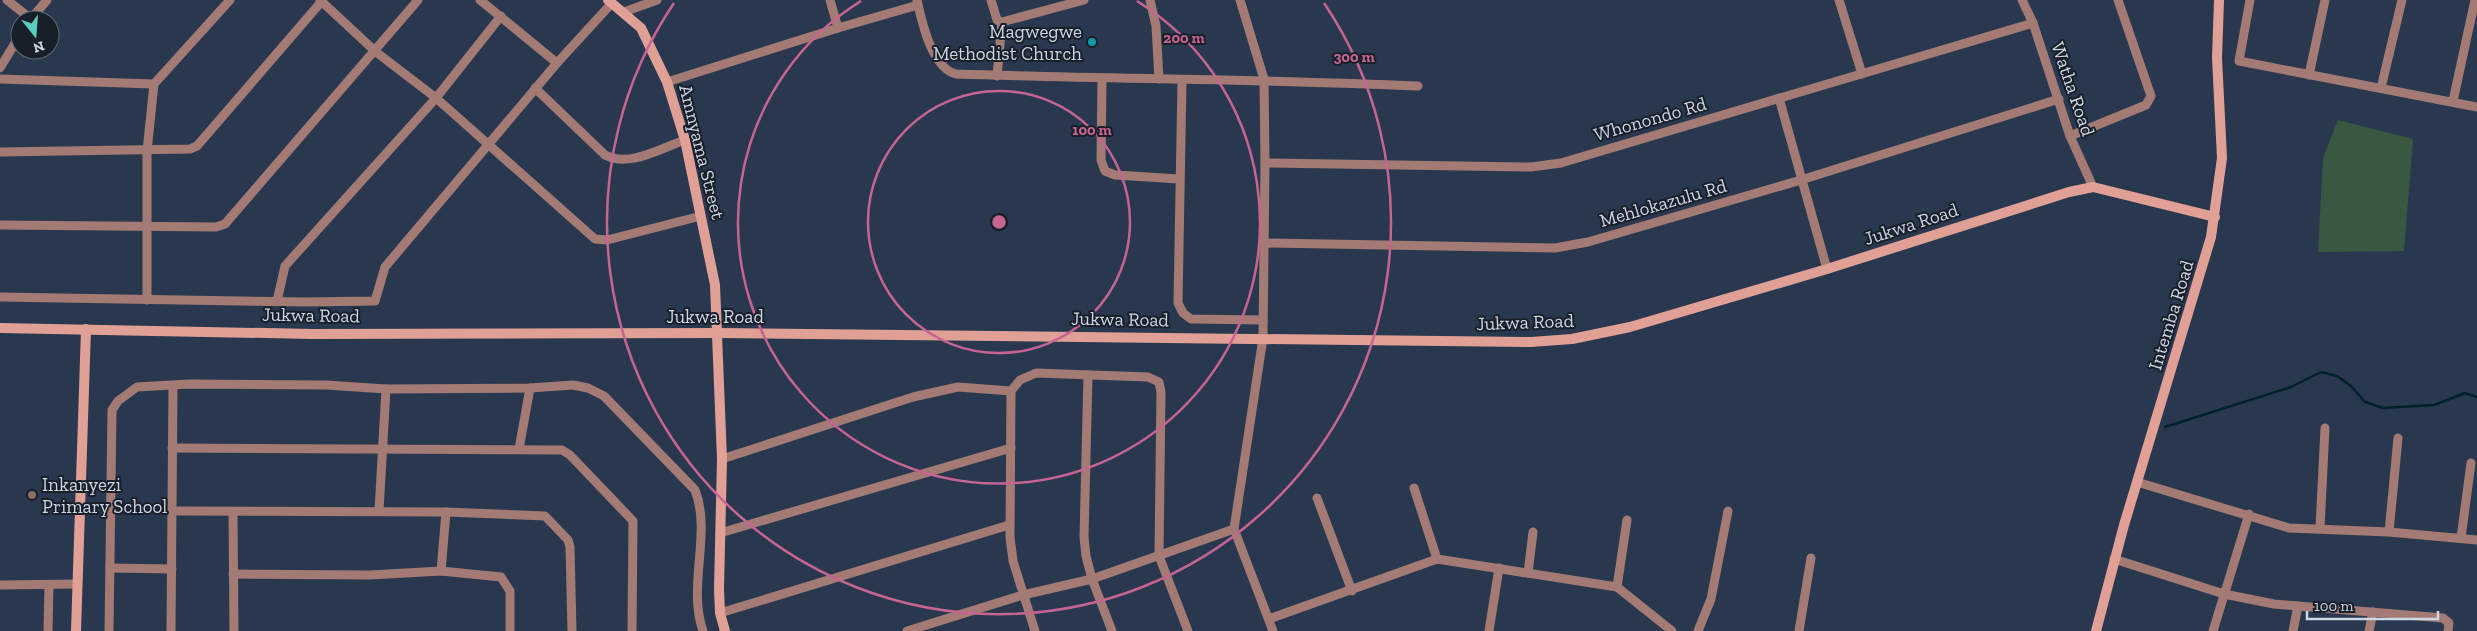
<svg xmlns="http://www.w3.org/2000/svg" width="2477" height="631" font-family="'Zilla Slab',serif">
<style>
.green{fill:#3a5841}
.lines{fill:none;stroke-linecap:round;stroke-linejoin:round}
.stream{stroke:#00212a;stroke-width:2.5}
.street{stroke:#a37b74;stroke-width:9}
.secondary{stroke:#e0a096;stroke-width:10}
.ring{fill:none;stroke:#c66492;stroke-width:2.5}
.culture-dot{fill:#0f9aa8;stroke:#181f29;stroke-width:2}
.education-dot{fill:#8d6e63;stroke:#181f29;stroke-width:2}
.labels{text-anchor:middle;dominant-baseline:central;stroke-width:4;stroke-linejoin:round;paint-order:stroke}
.poi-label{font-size:19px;fill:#cdd6e4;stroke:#181f29;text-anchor:end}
.street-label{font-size:19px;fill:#cdd6e4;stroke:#181f29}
.centre{fill:#c66492;stroke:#181f29;stroke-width:2.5}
.ring-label{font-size:15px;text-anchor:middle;font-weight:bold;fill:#c66492;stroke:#181f29;stroke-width:4;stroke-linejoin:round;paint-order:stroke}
</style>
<rect width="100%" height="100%" fill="#29384e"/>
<!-- green -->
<polygon class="green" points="2338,120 2413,139 2404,251 2318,252 2323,158"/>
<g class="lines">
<!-- stream -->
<polyline class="stream" points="2165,427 2291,387 2321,372 2337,376 2351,386 2365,402 2383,408 2434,405 2465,393 2477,397"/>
<!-- street -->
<g class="street">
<polyline points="7,0 31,19"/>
<polyline points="320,0 376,52 436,98 595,239 607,240 701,216"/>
<polyline points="480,0 557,63"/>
<polyline points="830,0 838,28"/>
<path d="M917 0C922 23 932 68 956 74 1110 79 1264 79 1418 86"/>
<polyline points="991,0 997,20 1002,22 1084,0"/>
<polyline points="1150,0 1156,26 1159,79"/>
<polyline points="1240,0 1264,79 1265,163 1263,338 1234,529 1273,631"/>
<polyline points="1839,0 1862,74"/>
<polyline points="2022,0 2033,23 2070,136 2093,187"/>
<polyline points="2250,0 2239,61 2477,107"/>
<polyline points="624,12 657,0"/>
<polyline points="30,20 47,0"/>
<polyline points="0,68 20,35"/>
<polyline points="2309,75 2325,0"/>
<polyline points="997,76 1002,22"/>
<polyline points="0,79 154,84 230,0"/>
<polyline points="1102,79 1101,160 1105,171 1115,175 1179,179"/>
<polyline points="1182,81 1178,303 1183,313 1191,319 1263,320"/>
<polyline points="667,82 838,28 918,5"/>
<path d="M535 88 605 155C629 168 661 148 685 140"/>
<polyline points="2381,88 2402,0"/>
<polyline points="1779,98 1827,269"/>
<polyline points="2453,101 2475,0"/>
<polyline points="2070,136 2146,105 2151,96 2118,0"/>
<polyline points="0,152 190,149 197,146 322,1"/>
<polyline points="1265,163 1531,167 1561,163 2033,23"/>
<polyline points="0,225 216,227 225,224 418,0"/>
<polyline points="1263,243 1555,248 1588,242 1801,180 2059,99"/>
<polyline points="0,297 306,302 375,301 385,267 557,63 612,3"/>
<polyline points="147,300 147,151 154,84"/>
<polyline points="277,301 285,266 436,98 501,16"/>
<polyline points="1088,375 1084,537 1086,556 1092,579 1112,631"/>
<polyline points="172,448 562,450 570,455 633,521 632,631"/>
<polyline points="519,449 530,388"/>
<polyline points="722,459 913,397 958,387 1011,391"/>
<polyline points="2137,482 2289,528 2389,532 2477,540"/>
<polyline points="1414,488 1437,559"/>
<polyline points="1317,498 1352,591"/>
<polyline points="172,511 446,512 545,516 568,540 570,547 572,631"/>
<polyline points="379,511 386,389"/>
<polyline points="233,513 234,631"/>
<polyline points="2320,528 2325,428"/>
<polyline points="2389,532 2398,438"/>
<polyline points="720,533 1011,448"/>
<polyline points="2461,538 2471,463"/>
<polyline points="2114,559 2224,594 2274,604 2443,618 2449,623 2448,631"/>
<polyline points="110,568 172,569"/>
<polyline points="441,571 446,512"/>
<polyline points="1528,573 1533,532"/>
<polyline points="233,574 370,575 441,571 501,577 510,591 510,631"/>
<polyline points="0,585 76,584"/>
<polyline points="1617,587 1627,520"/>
<polyline points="720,613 1009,525"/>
<polyline points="1269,619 1437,559 1617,587 1672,631"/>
<polyline points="48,631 49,585"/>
<path d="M109 631 112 410 118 401 137 387 189 384 326 385 386 389 530 388 573 385 588 388 604 396 695 490C712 533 687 586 703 631"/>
<polyline points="171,631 173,386"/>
<polyline points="907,631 1023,595 1092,579 1234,529"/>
<polyline points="1035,631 1013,561 1010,537 1011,391 1020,380 1036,373 1148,377 1159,382 1161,392 1159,556 1188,631"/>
<polyline points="1489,631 1499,568"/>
<polyline points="1698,631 1711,599 1728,511"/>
<polyline points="1799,631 1811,558"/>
<polyline points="2213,631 2249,514"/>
<polyline points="2293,631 2298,606"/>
<polyline points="2369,631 2373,612"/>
</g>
<!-- secondary -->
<g class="secondary">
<polyline points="608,0 641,28 667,82 685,140 715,285 722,459 719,589 720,613 725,631"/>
<polyline points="0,328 313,334 718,333 1531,342 1572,339 1630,327 1827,269 2069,192 2093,187 2215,217"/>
<polyline points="76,631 86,329"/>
<polyline points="2096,631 2124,525 2211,237 2222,158 2217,58 2219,0"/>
</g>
</g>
<!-- distance rings -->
<g class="ring">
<circle cx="999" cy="222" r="131"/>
<path d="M1137 1A261 261 0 1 1 861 1"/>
<path d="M1324 3A392 392 0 1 1 674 3"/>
</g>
<!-- markers -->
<circle class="culture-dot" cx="1092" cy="42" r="5"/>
<circle class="education-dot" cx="32" cy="495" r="5"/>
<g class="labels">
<!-- poi labels -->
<g class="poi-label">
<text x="1082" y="31">Magwegwe<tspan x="1082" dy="22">Methodist Church</tspan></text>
<text x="42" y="484" text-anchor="start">Inkanyezi<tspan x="42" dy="22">Primary School</tspan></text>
</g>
<!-- street labels -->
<g class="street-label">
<text transform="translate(2073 89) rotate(71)">Watha Road</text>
<text transform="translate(1650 119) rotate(-16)">Whonondo Rd</text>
<text transform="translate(702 152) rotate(76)">Amnyama Street</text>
<text transform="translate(1663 203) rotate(-16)">Mehlokazulu Rd</text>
<text transform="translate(1911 224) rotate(-18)">Jukwa Road</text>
<text transform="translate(311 315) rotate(1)">Jukwa Road</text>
<text transform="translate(2171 315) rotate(-73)">Intemba Road</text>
<text x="715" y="316">Jukwa Road</text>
<text transform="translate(1120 319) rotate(1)">Jukwa Road</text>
<text transform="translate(1525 322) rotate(-2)">Jukwa Road</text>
</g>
</g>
<circle cx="999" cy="222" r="8" class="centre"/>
<g class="ring-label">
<text x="1184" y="43">200 m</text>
<text x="1354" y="62">300 m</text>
<text x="1092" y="135">100 m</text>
</g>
<!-- north arrow -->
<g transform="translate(35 35) rotate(163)"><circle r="24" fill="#181f29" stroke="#606874"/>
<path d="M0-4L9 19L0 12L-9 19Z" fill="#5acebc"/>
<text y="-8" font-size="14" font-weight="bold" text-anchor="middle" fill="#cdd6e4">N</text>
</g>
<!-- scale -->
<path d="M2307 611v8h131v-8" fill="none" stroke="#cdd6e4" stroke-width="2.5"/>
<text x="2314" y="611" font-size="15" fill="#cdd6e4" stroke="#181f29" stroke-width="4" paint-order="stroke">100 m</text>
</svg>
